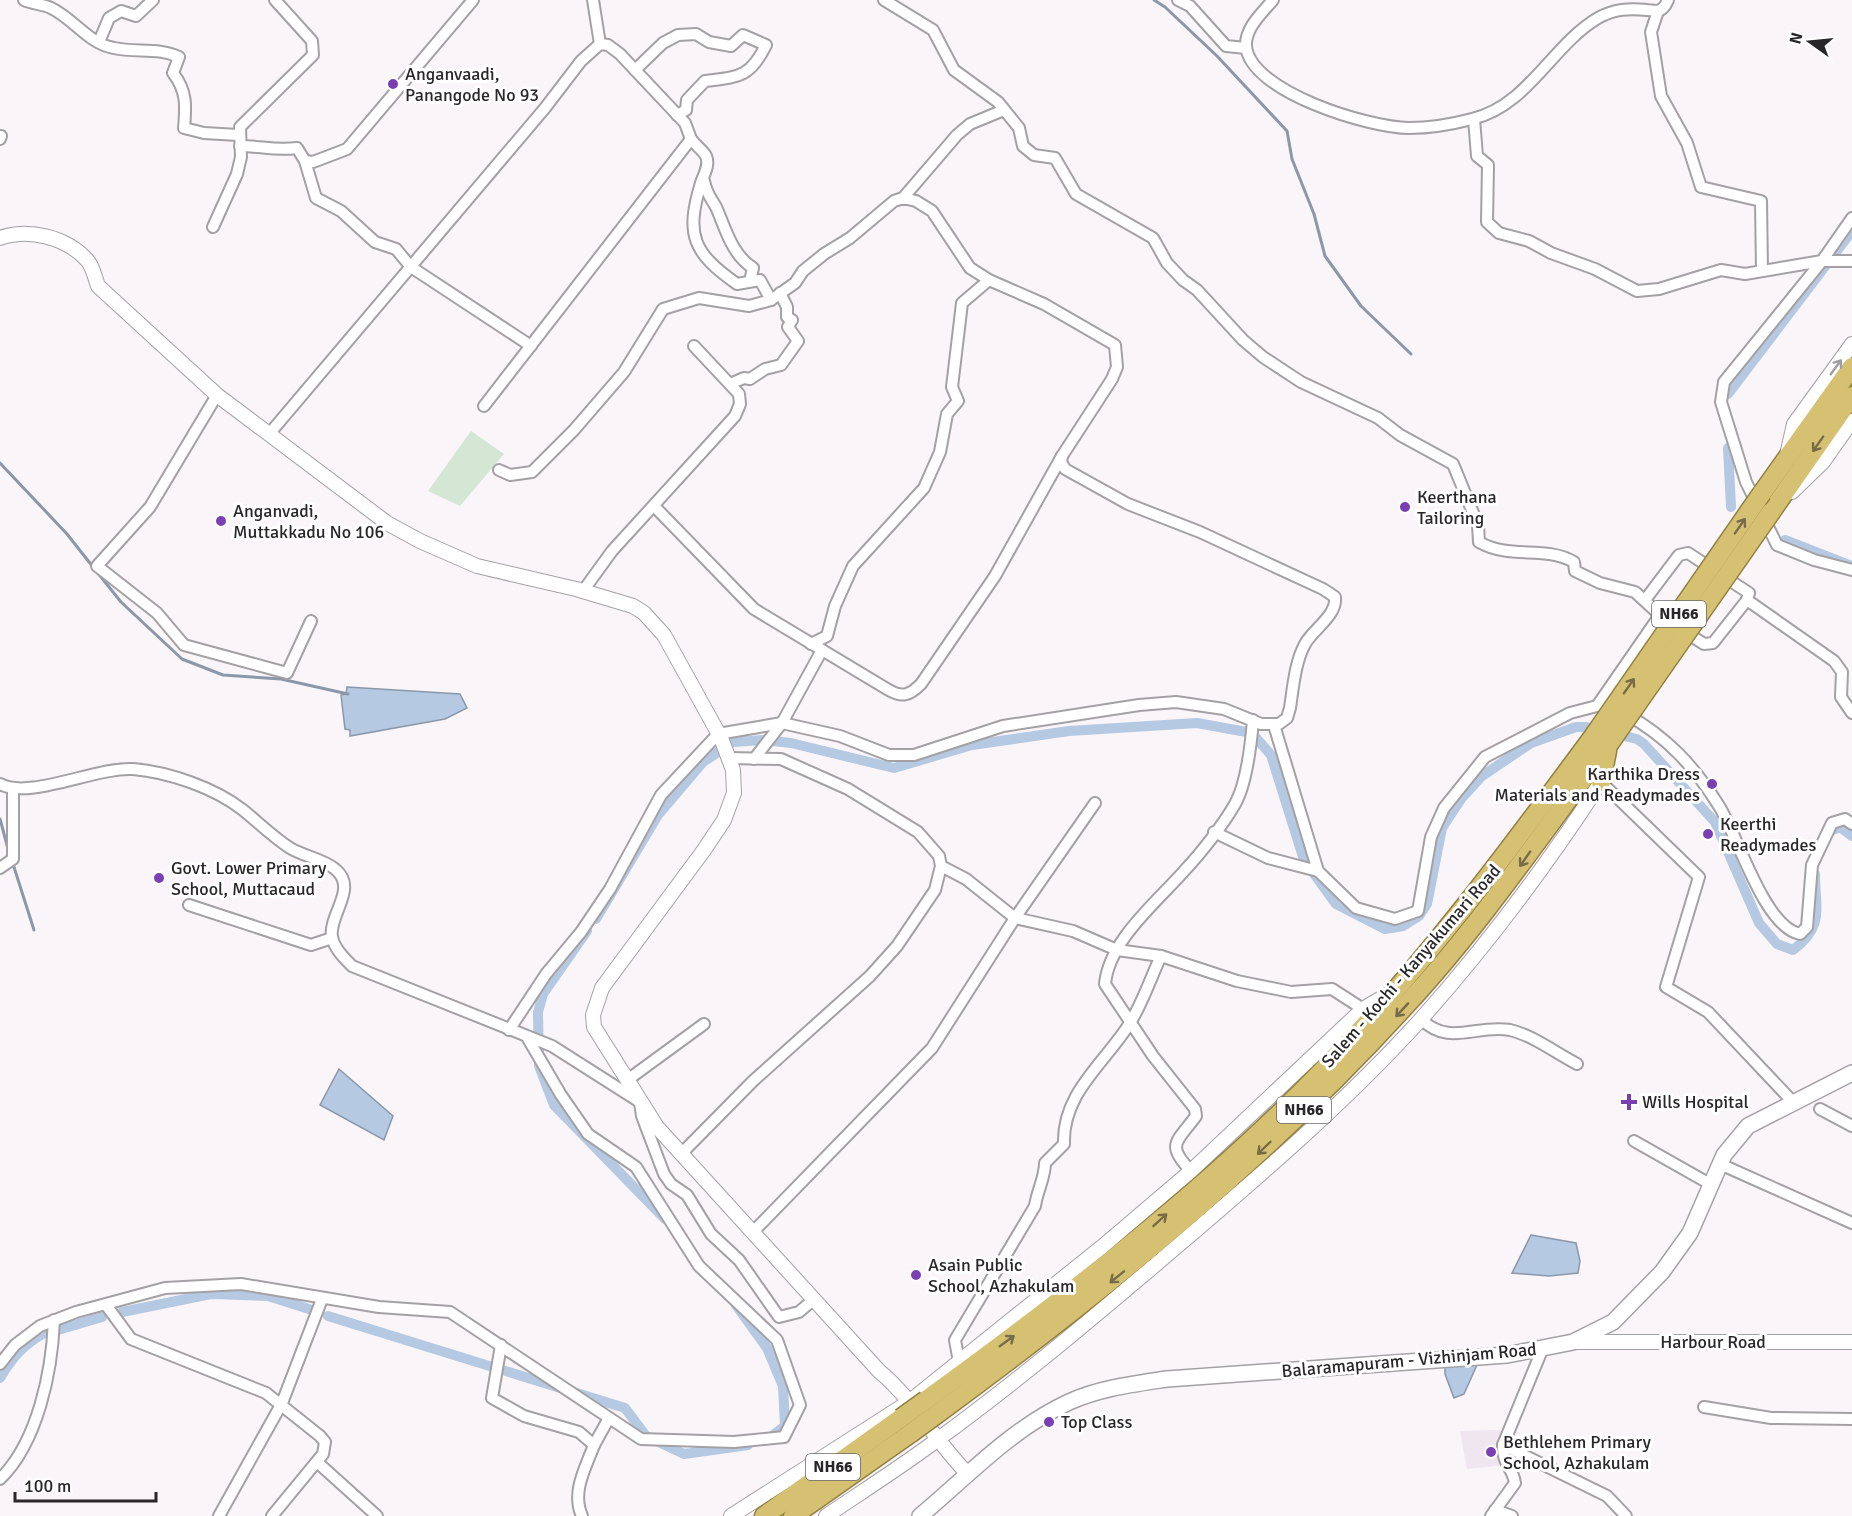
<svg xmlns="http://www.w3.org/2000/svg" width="1852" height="1516" font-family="Signika,sans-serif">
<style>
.built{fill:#f0e6f0}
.green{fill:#d4e7d5}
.water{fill:#b5c9e2;stroke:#8b98aa;stroke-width:1.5}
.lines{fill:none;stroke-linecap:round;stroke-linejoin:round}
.stream{stroke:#8b98aa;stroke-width:3}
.canal{stroke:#b5c9e2;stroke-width:10}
.minor-casing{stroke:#a4a1a4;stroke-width:14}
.tertiary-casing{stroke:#a4a1a4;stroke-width:16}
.secondary-casing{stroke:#a4a1a4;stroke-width:18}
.trunk-casing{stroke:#938041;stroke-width:21}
.minor{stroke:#fff;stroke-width:10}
.tertiary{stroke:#fff;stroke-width:14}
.secondary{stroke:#fff;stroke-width:15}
.trunk{stroke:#d6c072;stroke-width:18}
.trunk-bridge-casing{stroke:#938041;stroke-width:21;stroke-linecap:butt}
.trunk-bridge{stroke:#d6c072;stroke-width:18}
.oneway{stroke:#9f9e9f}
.oneway2{stroke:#776c4a}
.poi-dot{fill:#7b3fb4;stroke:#fff;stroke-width:2}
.labels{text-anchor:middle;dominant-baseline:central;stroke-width:6;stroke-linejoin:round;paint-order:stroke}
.shield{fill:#fff;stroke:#696869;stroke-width:1.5}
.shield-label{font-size:16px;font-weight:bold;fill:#292729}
.poi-label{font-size:18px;fill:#292729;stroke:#fff;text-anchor:start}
.street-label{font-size:18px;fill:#292729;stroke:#fff}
</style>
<rect width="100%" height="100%" fill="#f9f5f9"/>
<!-- built -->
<polygon class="built" points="1499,1430 1523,1440 1514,1464 1467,1469 1460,1431"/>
<!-- green -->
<polygon class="green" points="471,431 504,454 460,506 428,491"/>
<!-- water -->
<g class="water">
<polygon points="347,687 460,694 467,708 445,719 350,736 350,730 345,729 341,695 346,694"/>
<polygon points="339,1069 393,1116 384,1140 320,1105"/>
<polygon points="1531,1235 1576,1243 1580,1261 1578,1273 1549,1276 1512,1273"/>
<polygon points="1477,1365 1464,1394 1454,1398 1445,1374 1445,1366"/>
</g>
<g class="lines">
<!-- stream -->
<g class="stream">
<polyline points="1154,0 1165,7 1217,56 1287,131 1292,159 1314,214 1325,256 1361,306 1411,354"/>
<polyline points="0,463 67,534 93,567"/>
<polyline points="97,572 121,602 182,659 223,675 281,679 348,694"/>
<polyline points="0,819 8,849"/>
<polyline points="13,864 34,930"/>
</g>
<!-- canal -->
<g class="canal">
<polyline points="1728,394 1852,231"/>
<polyline points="1728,448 1731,507"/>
<polyline points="1785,540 1852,566"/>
<polyline points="1827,837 1830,831 1840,827 1852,836"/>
<path d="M596 919 658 815 703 762 733 742 763 740 791 743 894 768 972 745 1069 731 1197 723 1252 733 1271 755 1304 860 1336 904 1385 929 1403 926 1419 916 1427 904 1442 828 1461 799 1482 776 1531 743 1576 727H1586L1637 739 1644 744 1715 822 1759 923 1777 944 1793 950C1825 926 1815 909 1815 874"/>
<polyline points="587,931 543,994 538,1012 539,1066 554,1105 665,1219"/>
<polyline points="736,1305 767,1348 783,1386 785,1426 768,1439"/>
<polyline points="122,1312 211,1294 268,1296 309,1309"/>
<polyline points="328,1316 625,1408 646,1436 684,1454 748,1445"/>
<polyline points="58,1330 102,1317"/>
<path d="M0 1378C12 1358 24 1344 44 1333"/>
</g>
<!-- minor casing -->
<g class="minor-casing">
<g id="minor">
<path d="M24 0C32 4 43 4 51 8 74 19 89 44 114 48 136 53 158 47 179 57L173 73C187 91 186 106 184 128L204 133 238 135"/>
<polyline points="593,0 600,44"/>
<path d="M884 0 933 30 954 70 998 102 1019 128 1023 146 1034 155 1055 158 1076 194 1153 238 1167 263 1183 280 1197 290 1243 340 1263 357 1301 382 1378 418 1400 435 1453 464 1478 525 1479 542C1510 560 1545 545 1574 562L1575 571 1600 583 1635 592 1660 615"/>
<polyline points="1178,0 1190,6 1226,46 1246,48"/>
<path d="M1273 0C1262 13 1245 28 1246 46 1250 92 1370 128 1409 128 1429 128 1453 124 1472 119 1528 106 1552 45 1598 18 1614 9 1629 8 1647 10 1651 10 1656 12 1660 10 1665 8 1666 4 1668 0"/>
<polyline points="1658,11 1651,32 1661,96 1687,143 1701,187 1761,201 1762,271"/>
<polyline points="99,42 109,18 121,11 136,16 153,0"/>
<path d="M635 70 663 43 678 35 696 34 709 42 731 46 743 35 766 45C750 78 738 77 705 81L687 100 686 110 677 115"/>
<polyline points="1474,119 1477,156 1488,165 1487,222 1499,233 1529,241 1551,253 1595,269 1637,291 1659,289 1721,270 1745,274 1822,261 1852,261"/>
<polyline points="0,139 1,136"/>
<path d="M691 139C695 145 703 150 706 156 710 165 704 174 701 183 685 235 693 253 737 284L760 280 771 300"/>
<path d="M240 146C262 146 274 151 297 148L305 161 316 198 341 211 375 242 396 249 411 267 531 346"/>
<polyline points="305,161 313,162 347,149 473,0"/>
<path d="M704 181C708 200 714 199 719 214 727 234 734 256 753 268L750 281"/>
<polyline points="903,198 957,135 970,124 1004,110"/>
<polyline points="1852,218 1822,261 1724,382 1721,402 1746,482 1777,545 1814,560 1852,570"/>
<polyline points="213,227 237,174 241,157 240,127 313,55 312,41 275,0"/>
<polyline points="730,384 744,378 750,379 765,369 781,365 798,341 788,327 792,320 787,317 787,307 780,293"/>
<polyline points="217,395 150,507 97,566 157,613 184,645 287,673 311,621"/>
<polyline points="270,433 545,108 581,61 600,44 608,45 620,54 685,123 691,139 484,406"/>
<path d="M499 470 510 475 532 472 574 430 624 372 663 309 699 298 749 306 771 300 795 283 803 271 824 254 850 238 894 201 903 198 916 201 932 211 970 268 989 280 1044 304 1115 345 1117 367 1112 379 1062 456 1061 462 1065 469 1128 504 1200 532 1323 589 1335 597C1337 616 1313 629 1305 644 1295 662 1293 688 1290 708L1287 718 1279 724H1261L1224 709 1176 702 1139 705 1003 726 914 755H889L840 736 782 723 718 734 661 795 610 889 581 932 546 974 509 1030"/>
<path d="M655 507 754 609 887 689C902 698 909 696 921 684L995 576 1062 456"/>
<polyline points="583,591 612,551 735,416 740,404 739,394 694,346"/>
<polyline points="1645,600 1679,555 1688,553 1749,593 1747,600"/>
<polyline points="1682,630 1704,644 1713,643 1747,600 1834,661 1842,672 1841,697 1852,713"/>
<polyline points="811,644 827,636 835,606 853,566 924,488 940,452 947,414 958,401 952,387 962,303 989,280"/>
<path d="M1626 714C1667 737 1694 766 1719 806 1738 836 1764 927 1800 934L1807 927 1812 865 1832 823 1845 819 1852 824"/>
<polyline points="1274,725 1318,871 1356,908 1395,919 1418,911 1431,837 1444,808 1485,757 1570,713 1597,706 1660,615 1664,618"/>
<polyline points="754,759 782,723 822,650"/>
<polyline points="1601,782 1699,877 1666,987 1708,1012 1793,1102"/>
<path d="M0 784C29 800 96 767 133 769 169 772 215 788 243 810 259 823 273 837 290 848 303 856 323 859 335 869 359 888 328 915 332 937 334 948 344 958 352 966L552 1046 640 1102 642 1116 664 1174 671 1184 687 1195 711 1234 739 1260 779 1317 799 1312 813 1300"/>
<polyline points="1214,832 1268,858 1318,871"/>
<polyline points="941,866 966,879 1015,918 1073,931 1117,950 1161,956 1237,981 1291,992 1332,989 1363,1009"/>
<polyline points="0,868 13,859 13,790"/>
<polyline points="189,905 311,945 332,938"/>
<path d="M1421 1019C1449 1047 1476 1024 1510 1030 1532 1035 1556 1053 1577 1064"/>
<polyline points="626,1081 704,1024"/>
<polyline points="1820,1109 1852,1126"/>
<polyline points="1634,1141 1710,1184"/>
<polyline points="682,1153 753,1081 870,976 897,946 935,890 941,866 939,856 918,832 848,789 781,759 729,758"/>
<polyline points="1720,1164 1852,1223"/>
<path d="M1191 1171C1165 1144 1177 1142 1196 1116L1195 1109 1153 1056 1105 984C1109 940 1158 901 1185 870 1201 853 1223 825 1235 804 1247 783 1251 744 1253 720"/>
<polyline points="753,1232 932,1048 1015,918 1095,803"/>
<polyline points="106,1305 131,1339 266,1393 320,1436 325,1442 323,1454 272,1516"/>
<polyline points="501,1345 492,1398 524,1416 579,1432 594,1445 609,1418"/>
<path d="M959 1362 955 1340 1035 1206C1037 1191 1045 1178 1045 1163L1064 1144C1062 1093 1105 1063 1130 1023 1143 1002 1151 977 1161 956"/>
<polyline points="0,1364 15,1345 40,1326 76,1312 165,1288 241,1284 379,1307 450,1312 641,1439 734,1442 784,1437 800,1405 777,1340 699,1266 636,1167 588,1134 561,1095 527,1037"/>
<polyline points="1704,1407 1771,1418 1852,1419"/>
<polyline points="1503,1445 1607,1496 1626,1516"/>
<polyline points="317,1462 377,1516"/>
<path d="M0 1479C38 1442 52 1371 54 1320"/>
<polyline points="1495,1510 1512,1516"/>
<polyline points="219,1516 282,1403 322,1299"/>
<path d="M582 1516C571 1492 586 1467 594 1445"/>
<path d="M1491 1516 1515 1483C1513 1468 1502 1464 1503 1445L1542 1350"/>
</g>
</g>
<!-- tertiary casing -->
<g class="tertiary-casing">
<g id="tertiary">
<path d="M0 238C29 228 66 237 87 260 93 266 95 278 98 286L217 395 387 523 420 541 477 566 576 589 633 606 644 613 664 635 721 738 733 770 734 793 724 820 704 850 602 988 593 1015 594 1027 657 1127 879 1371C914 1400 935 1441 968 1474"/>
<polyline points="1787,455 1794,424 1852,344"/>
<polyline points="1792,492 1823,462 1852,421"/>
<polyline points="1573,1342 1852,1342"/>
<polyline points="731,1516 909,1402 1103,1246 1191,1171 1363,1009 1385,996"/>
<path d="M826 1516C863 1491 901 1467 937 1440 1022 1378 1101 1311 1181 1243 1264 1172 1348 1100 1422 1018 1488 944 1547 865 1601 782"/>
</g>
</g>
<!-- secondary casing -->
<g class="secondary-casing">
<path id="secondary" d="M920 1516C969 1475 1011 1429 1069 1402 1100 1388 1134 1384 1167 1379L1507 1355 1573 1342 1613 1322 1662 1272 1690 1233 1724 1155 1748 1126 1852 1073"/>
</g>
<!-- trunk casing -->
<g class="trunk-casing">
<g id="trunk">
<polyline points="1762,493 1852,367"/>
<polyline points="1771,512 1852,396"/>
<polyline points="1601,782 1607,751"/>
<path d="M926 1400C1066 1298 1204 1193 1325 1068 1425 964 1510 849 1595 734"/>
<path d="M937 1414C1106 1290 1265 1160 1406 1005 1481 924 1543 832 1609 744"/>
<polyline points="764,1516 901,1418"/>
<polyline points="793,1516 911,1433"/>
</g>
</g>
<!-- minor -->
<use href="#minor" class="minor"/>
<!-- tertiary -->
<use href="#tertiary" class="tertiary"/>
<!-- secondary -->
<use href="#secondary" class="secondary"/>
<!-- trunk -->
<use href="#trunk" class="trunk"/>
<!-- trunk-bridge casing -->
<g class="trunk-bridge-casing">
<g id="trunk-bridge">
<polyline points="1595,734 1762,493"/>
<polyline points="1609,744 1771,512"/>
<polyline points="901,1418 926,1400"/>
<polyline points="911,1433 937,1414"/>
</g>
</g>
<!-- trunk-bridge -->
<use href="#trunk-bridge" class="trunk-bridge"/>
</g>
<!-- one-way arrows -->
<defs><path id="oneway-shaft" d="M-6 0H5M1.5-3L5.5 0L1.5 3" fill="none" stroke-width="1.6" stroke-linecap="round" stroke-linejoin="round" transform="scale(1.5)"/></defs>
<use class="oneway" href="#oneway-shaft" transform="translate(1836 367) rotate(-54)"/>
<g class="oneway2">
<use href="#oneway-shaft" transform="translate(1818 444) rotate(125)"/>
<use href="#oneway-shaft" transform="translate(1740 526) rotate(-55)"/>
<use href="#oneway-shaft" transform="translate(1629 686) rotate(-55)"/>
<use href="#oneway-shaft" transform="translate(1525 859) rotate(125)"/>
<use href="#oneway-shaft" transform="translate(1402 1010) rotate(133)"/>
<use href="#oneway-shaft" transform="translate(1264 1148) rotate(136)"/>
<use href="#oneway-shaft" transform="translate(1160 1220) rotate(-42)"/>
<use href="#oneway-shaft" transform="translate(1117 1277) rotate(141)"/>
<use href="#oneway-shaft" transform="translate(1007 1341) rotate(-36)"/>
</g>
<!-- markers -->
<g class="poi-dot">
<circle cx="393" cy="84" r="6"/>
<circle cx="1405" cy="507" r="6"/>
<circle cx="221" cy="521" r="6"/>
<circle cx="1712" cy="784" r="6"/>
<circle cx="1708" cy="834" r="6"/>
<circle cx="159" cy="878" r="6"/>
<path d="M1626 1093h6v6h6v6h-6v6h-6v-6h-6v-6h6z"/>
<circle cx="916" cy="1275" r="6"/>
<circle cx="1049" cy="1422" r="6"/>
<circle cx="1491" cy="1452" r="6"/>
</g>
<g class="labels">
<!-- shield labels -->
<g class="shield">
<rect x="1652" y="601" width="54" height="26" rx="4.5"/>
<rect x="1277" y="1097" width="54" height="26" rx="4.5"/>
<rect x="806" y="1454" width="54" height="26" rx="4.5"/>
</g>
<g class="shield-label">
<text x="1679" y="614">NH66</text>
<text x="1304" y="1110">NH66</text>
<text x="833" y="1467">NH66</text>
</g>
<!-- poi labels -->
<g class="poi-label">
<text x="405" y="74">Anganvaadi,<tspan x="405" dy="21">Panangode No 93</tspan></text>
<text x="1417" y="497">Keerthana<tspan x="1417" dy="21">Tailoring</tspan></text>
<text x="233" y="511">Anganvadi,<tspan x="233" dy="21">Muttakkadu No 106</tspan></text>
<text x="1700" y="774" text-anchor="end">Karthika Dress<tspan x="1700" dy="21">Materials and Readymades</tspan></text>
<text x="1720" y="824">Keerthi<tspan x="1720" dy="21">Readymades</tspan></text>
<text x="171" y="868">Govt. Lower Primary<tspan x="171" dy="21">School, Muttacaud</tspan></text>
<text x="1642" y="1102">Wills Hospital</text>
<text x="928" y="1265">Asain Public<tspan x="928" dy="21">School, Azhakulam</tspan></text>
<text x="1061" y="1422">Top Class</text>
<text x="1503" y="1442">Bethlehem Primary<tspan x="1503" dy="21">School, Azhakulam</tspan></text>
</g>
<!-- street labels -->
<g class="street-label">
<text transform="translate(1411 966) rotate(-49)">Salem - Kochi - Kanyakumari Road</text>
<text x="1713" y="1342">Harbour Road</text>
<text transform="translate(1409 1360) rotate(-5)">Balaramapuram - Vizhinjam Road</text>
</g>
</g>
<!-- north arrow -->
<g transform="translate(1810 42) rotate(285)" stroke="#ffffff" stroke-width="4.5" paint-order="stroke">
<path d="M0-4.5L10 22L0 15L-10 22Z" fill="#292729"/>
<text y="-9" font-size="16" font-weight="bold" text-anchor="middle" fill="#292729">N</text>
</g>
<!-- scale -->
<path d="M15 1492v9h141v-9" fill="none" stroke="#292729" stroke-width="3"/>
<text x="24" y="1492" font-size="18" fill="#292729" stroke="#ffffff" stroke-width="4.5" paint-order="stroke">100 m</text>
</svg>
